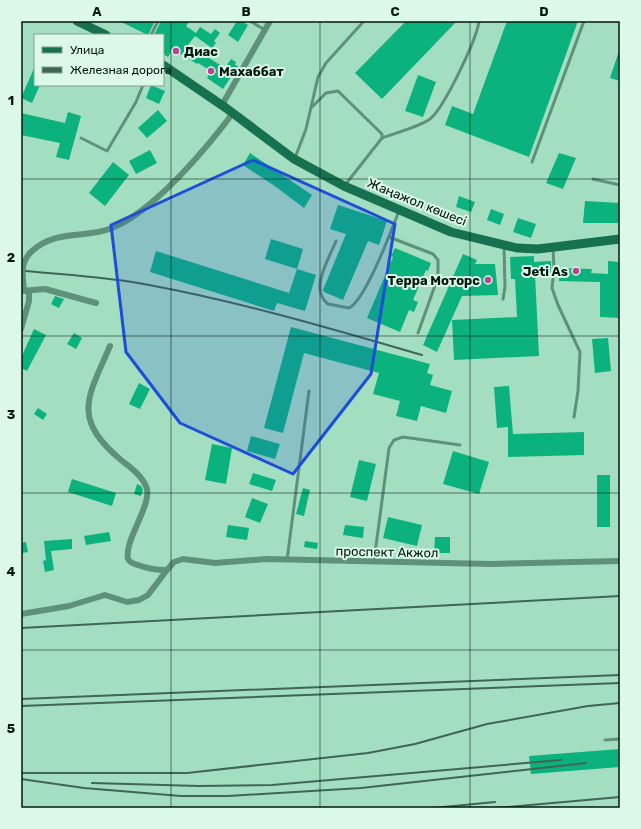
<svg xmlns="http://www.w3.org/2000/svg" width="641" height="829" font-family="Rubik,sans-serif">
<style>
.building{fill:#0cb27d}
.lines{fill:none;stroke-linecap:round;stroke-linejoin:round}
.lane{stroke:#5f9179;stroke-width:3}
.street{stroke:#5f9179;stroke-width:6}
.secondary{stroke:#167150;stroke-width:9}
.rail{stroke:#416554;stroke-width:2}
.marked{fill:#1d4ed8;fill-opacity:0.2;stroke:#1d4ed8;stroke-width:3;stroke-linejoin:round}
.grid{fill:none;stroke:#03190f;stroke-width:1;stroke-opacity:0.55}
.poi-dot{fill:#bc4294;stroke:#dbf8e9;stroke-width:1.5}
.labels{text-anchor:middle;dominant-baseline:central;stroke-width:4;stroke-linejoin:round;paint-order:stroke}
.poi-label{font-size:13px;font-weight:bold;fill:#03190f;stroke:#dbf8e9;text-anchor:start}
.street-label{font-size:13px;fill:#03190f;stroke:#dbf8e9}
.neatline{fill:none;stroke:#03190f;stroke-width:1.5}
.grid-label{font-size:13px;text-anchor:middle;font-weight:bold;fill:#03190f}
</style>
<rect width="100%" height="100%" fill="#a4dec1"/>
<!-- building -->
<g class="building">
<polygon points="119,21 155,21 148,35"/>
<polygon points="161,21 190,21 186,26 196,33 200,27 211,34 215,29 220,33 214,41 216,43 212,48 195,36 188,45 225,68 231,59 236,62 235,65 238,66 223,89 207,78 211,71 198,63 197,64 173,49 168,57 163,54 163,35 154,35"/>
<polygon points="237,21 241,21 248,25 238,42 228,35"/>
<polygon points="406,21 457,21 382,99 355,73"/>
<polygon points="507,21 578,21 529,157 445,125 452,106 473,114"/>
<polygon points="619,51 620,52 620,81 610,78"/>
<polygon points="35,66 35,85 40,85 32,103 21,98"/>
<polygon points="418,75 436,82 423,117 405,111"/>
<polygon points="151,85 165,91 159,104 146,98"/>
<polygon points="158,110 167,121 147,138 138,128"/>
<polygon points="68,112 81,116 69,160 56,157 60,143 21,135 21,113 65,123"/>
<polygon points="150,150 157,163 136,174 129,161"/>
<polygon points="250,153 312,195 304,208 276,187 243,165"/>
<polygon points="559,153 576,158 563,189 546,183"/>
<polygon points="113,162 129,175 105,206 89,193"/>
<polygon points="459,196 475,202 471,212 456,207"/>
<polygon points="585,201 620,203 620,223 583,223"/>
<polygon points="338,205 387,221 379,245 368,241 343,300 324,292 323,290 346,234 330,229"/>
<polygon points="491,209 504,214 500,225 487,220"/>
<polygon points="518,218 536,224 531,238 513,232"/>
<polygon points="271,239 303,249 297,269 265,259"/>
<polygon points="395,248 431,263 428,271 426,270 413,300 418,302 414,312 409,310 400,332 367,318 393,257 391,256"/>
<polygon points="156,251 289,293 297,269 316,275 305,311 277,303 274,311 150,272"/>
<polygon points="463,254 477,260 475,264 495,264 498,295 462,296 437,352 423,345"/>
<polygon points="534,256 534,262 551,261 551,273 535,274 539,356 454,360 452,320 517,317 515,279 511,279 510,257"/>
<polygon points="608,261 620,262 620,318 600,317 600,282 559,281 559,273 557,273 557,268 592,269 591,273 608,274"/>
<polygon points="55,296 64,299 59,308 51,304"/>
<polygon points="291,327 430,364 427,373 433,375 430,385 452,391 446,413 421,406 417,421 396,416 400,401 373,394 379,373 304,353 283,433 264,428"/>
<polygon points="34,329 46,335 27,371 21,368 21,358"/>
<polygon points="74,333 82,338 76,349 67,344"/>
<polygon points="608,338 611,371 595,373 592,339"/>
<polygon points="139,383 150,389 140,409 129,404"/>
<polygon points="509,386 513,434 584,432 584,455 508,457 508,427 497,428 494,387"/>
<polygon points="38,408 47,414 43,420 34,414"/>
<polygon points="251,436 280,444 275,459 247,451"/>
<polygon points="212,444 232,448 226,484 205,480"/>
<polygon points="453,451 489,462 479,494 443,484"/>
<polygon points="359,460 376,464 367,501 350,497"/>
<polygon points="253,473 276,480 272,491 249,484"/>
<rect x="597" y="475" width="13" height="52"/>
<polygon points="72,479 116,493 112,506 68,492"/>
<polygon points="137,484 141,486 143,490 141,496 134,494"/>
<polygon points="303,488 310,490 304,516 296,514"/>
<polygon points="252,498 268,504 260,523 245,517"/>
<polygon points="388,517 422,525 417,546 383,538"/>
<polygon points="228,525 249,528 247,540 226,537"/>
<polygon points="345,525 364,527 363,538 343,535"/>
<polygon points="109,532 111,541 86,545 84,536"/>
<polygon points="435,537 450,537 450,553 434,553"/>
<polygon points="72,539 72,549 51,551 54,570 45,572 43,561 46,560 44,541"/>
<polygon points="305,541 318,543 317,549 304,547"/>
<polygon points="26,542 28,552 21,553 21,543"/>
<polygon points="620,749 620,767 531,774 529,756"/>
</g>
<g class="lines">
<!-- lane -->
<g class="lane">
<polyline points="250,21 265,30"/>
<polyline points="151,35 158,21"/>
<polyline points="312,107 326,93 338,91 382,134 382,138 345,185"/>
<polyline points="81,138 107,151 136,102 143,85"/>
<path d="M382 138C395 133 419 127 430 119 444 108 477 39 479 21"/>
<polyline points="295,158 306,129 318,77 326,63 364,21"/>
<polyline points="532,162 584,21"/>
<polyline points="593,179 620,185"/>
<polyline points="389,237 433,254 438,260 438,277 418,333"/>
<path d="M336 241C329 259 309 289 328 304L349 308C366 299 391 231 399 211"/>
<polyline points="553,248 554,269 552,288 558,305 580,352 578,391 574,417"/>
<polyline points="503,299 505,287 504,246"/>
<polyline points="287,560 309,391"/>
<polyline points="374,561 389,448 394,440 403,437 460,445"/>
<polyline points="605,740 620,739"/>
</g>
<!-- street -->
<g class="street">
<polyline points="222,105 270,21"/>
<polyline points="21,291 45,289 96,303"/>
<path d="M24 291C23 276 19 263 32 251 56 229 85 239 112 228 154 211 206 149 233 113"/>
<polyline points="21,329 29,301 29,291"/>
<path d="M110 346C88 397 71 418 121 460 131 468 143 476 147 489 151 506 124 541 128 559 130 563 134 564 138 565 148 569 157 570 167 570L174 562 183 559 215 563 267 559 491 564 620 561"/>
<polyline points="21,614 69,606 105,595 127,602 139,600 148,595 167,570"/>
</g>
<!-- secondary -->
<g class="secondary">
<polyline points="77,21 106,35"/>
<polyline points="163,65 226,108 294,159 344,186 451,232 517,248 538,249 620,239"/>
</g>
<!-- rail -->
<g class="rail">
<path d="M26 271C67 275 109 277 149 285 241 302 332 329 422 355"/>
<polyline points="21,628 620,596"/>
<polyline points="21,699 620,675"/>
<polyline points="21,706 620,683"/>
<polyline points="21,773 187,773 368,753 415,744 487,724 588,706 620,703"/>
<polyline points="21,779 84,788 181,796 228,796 361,788 586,763"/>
<polyline points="92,783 199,786 272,785 561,760"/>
<polyline points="433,808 495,802"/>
<polyline points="496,808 620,797"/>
</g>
</g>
<!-- marked area -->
<path class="marked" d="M253 160 395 224 371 374 293 474 180 423 126 352 111 225Z"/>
<!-- grid -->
<path class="grid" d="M171 21V808M320 21V808M470 21V808M21 179H620M21 336H620M21 493H620M21 650H620"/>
<!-- markers -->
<g class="poi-dot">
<circle cx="176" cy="51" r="4"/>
<circle cx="211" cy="71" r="4"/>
<circle cx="576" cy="271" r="4"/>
<circle cx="488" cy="280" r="4"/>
</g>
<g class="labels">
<!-- poi labels -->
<g class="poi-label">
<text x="184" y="51">Диас</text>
<text x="219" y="71">Махаббат</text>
<text x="568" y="271" text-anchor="end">Jeti As</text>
<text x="480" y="280" text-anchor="end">Терра Моторс</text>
</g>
<!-- street labels -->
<g class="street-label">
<text transform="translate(417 202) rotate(22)">Жаңажол көшесі</text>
<text transform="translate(387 552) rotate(1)">проспект Акжол</text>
</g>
</g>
<!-- border -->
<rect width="641" height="829" fill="none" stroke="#dbf8e9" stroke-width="44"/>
<!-- legend -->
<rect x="34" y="34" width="130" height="52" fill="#dbf8e9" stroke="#859f92"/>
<rect x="42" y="47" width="20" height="6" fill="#167150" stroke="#859f92"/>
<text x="70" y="54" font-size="12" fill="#03190f">Улица</text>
<rect x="42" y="67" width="20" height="6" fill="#416554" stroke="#859f92"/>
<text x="70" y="74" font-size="12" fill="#03190f">Железная дорога</text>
<rect x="22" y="22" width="597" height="785" class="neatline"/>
<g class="grid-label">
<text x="97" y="16">A</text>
<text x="246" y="16">B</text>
<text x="395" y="16">C</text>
<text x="544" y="16">D</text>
<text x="11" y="105">1</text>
<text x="11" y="262">2</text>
<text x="11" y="419">3</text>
<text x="11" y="576">4</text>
<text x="11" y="733">5</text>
</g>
</svg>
